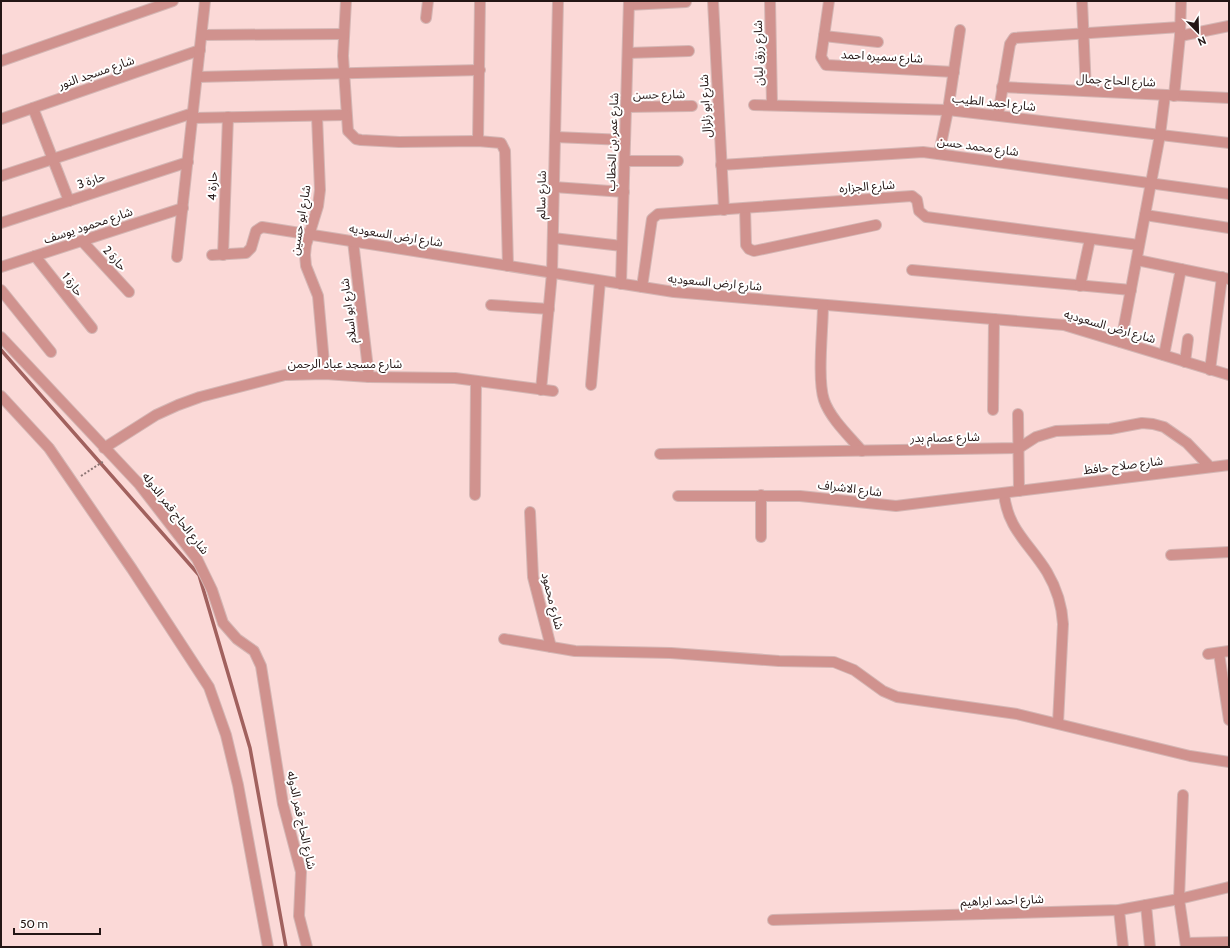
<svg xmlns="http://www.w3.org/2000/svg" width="1230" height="948" font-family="Cabin,'Noto Sans Arabic',sans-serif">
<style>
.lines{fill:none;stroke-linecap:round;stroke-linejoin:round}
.stream{stroke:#a1615e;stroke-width:3.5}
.street-casing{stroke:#d4b6b4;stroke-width:12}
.path{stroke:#8d7674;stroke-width:2;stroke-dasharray:2 2;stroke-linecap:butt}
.street{stroke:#d0928e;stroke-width:10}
.labels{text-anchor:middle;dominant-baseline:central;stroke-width:4;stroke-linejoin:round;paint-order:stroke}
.street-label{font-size:12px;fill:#241615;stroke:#fff}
</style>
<rect width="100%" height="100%" fill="#fbd9d7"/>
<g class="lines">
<!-- stream -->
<polyline class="stream" points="1,350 199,575 250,748 286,947"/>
<!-- street casing -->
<g class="street-casing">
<g id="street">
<polyline points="346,1 343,56 348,131 356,139 361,140 399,142 478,141 501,143 505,151 508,266"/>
<polyline points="713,1 724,210"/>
<polyline points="770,1 772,105"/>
<polyline points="829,1 821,57 826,65 954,72"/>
<polyline points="1082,1 1086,91"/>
<polyline points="629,5 686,2"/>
<polyline points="426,18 428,1"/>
<polyline points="202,35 344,34"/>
<polyline points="824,36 878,42"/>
<polyline points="1180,36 1229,26"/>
<polyline points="628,53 689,51"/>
<polyline points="1,61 173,1"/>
<polyline points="197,77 480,70"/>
<polyline points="1002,87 1229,98"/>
<polyline points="1174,96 1180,36 1181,1"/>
<polyline points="754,105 948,110 1229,143"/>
<polyline points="626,107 692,106"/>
<polyline points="33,108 69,201"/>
<polyline points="998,115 1010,44 1014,38 1180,27"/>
<polyline points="317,116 320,190 318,206 306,245 305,255 306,266 318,296 325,374"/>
<polyline points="193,118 346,115"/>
<polyline points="1,119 200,50"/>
<polyline points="555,137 625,140"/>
<polyline points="478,141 480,1"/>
<polyline points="939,154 948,110 960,30"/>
<polyline points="625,161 678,161"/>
<polyline points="721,165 923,152 1229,194"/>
<polyline points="1,176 193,113"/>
<polyline points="554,187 624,192"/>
<polyline points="745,208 746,245 749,249 754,251 876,225"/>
<polyline points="1145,215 1229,228"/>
<polyline points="1,223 188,162"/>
<polyline points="553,238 622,246"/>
<polyline points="82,241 129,292"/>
<polyline points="353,241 369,377"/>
<polyline points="212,255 246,253 251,248 256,231 262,227 674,292 1064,325 1229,375"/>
<polyline points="223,255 228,117"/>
<polyline points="35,256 92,328"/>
<polyline points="177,257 205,1"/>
<polyline points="1137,260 1229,279"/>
<polyline points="1,267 183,208"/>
<polyline points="912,270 1131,290"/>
<polyline points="621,284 629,1"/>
<polyline points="1080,286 1090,239"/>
<polyline points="642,287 652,219 658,214 912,196 917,200 919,211 926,217 1139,245"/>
<polyline points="1,290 51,352"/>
<polyline points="491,305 549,309"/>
<path d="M823 305C823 328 817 379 824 400 830 418 849 436 862 451"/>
<polyline points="1,337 139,484 197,559 212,590 223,623 237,639 254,651 261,666 283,804 301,872 299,916 307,947"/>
<polyline points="1121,342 1160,135 1165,95"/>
<polyline points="1164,355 1181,269"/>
<polyline points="1185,362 1188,339"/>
<polyline points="1210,370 1222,277"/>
<polyline points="591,385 600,281"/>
<polyline points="541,390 552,273 558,1"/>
<polyline points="1,396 49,448 132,569 209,687 226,735 238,785 268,947"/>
<polyline points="993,410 994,319"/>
<polyline points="1018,414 1019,491"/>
<polyline points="104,448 156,415 178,405 200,397 285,375 325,374 369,377 455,378 553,391"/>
<polyline points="660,454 1019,448 1036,437 1056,431 1110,429 1142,423 1153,424 1164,427 1187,443 1210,467"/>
<path d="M1004 493C1007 529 1030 544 1047 572 1057 589 1062 605 1063 624L1058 723"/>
<polyline points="475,495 476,381"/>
<polyline points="678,496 800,496 896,506 1229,465"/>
<polyline points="530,512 533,577 551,647"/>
<polyline points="761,537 761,495"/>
<polyline points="1171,555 1229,552"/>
<polyline points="504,639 575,651 671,653 779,661 834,662 854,670 883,691 897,697 1017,714 1190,756 1229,762"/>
<polyline points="1219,653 1229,720"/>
<polyline points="1208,654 1229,651"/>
<polyline points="1183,795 1179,899 1186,947"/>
<polyline points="1146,905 1150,947"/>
<polyline points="1119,910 1123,947"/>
<polyline points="773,920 1119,910 1179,899 1229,887"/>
<polyline points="1186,943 1229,942"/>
</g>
</g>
<!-- path -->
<polyline class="path" points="81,476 104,461"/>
<!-- street -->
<use href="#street" class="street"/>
</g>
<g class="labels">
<!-- street labels -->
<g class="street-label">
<text transform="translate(758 53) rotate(-91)">شارع رزق ليان</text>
<text transform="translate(882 56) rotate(3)">شارع سميره احمد</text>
<text transform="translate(96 72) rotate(-19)">شارع مسجد النور</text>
<text transform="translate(1116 80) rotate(3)">شارع الحاج جمال</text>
<text transform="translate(659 94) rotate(-1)">شارع حسن</text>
<text transform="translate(994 102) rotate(6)">شارع احمد الطيب</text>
<text transform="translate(705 106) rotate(-93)">شارع ابو زلزال</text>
<text transform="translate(612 142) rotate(-88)">شارع عمر بن الخطاب</text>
<text transform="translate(978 146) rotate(8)">شارع محمد حسن</text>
<text transform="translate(91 180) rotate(-18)">حارة 3</text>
<text transform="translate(212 186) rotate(-88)">حارة 4</text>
<text transform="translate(867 186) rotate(-4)">شارع الجزاره</text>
<text transform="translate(541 195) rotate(-89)">شارع سالم</text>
<text transform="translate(300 220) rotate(-80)">شارع ابو حسين</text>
<text transform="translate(88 225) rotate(-18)">شارع محمود يوسف</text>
<text transform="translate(396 235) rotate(9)">شارع ارض السعوديه</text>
<text transform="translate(115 258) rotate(48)">حارة 2</text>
<text transform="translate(715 282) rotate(5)">شارع ارض السعوديه</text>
<text transform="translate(73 284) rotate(52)">حارة 1</text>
<text transform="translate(348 311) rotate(-97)">شارع ابو اسلام</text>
<text transform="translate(1110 326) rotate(16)">شارع ارض السعوديه</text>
<text x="345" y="363">شارع مسجد عباد الرحمن</text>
<text transform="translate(945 437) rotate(-1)">شارع عصام بدر</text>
<text transform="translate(1123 465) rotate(-7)">شارع صلاح حافظ</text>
<text transform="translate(850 488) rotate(7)">شارع الاشراف</text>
<text transform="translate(176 513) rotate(52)">شارع الحاج قمر الدوله</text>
<text transform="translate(553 601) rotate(76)">شارع محمود</text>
<text transform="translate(302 820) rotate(78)">شارع الحاج قمر الدوله</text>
<text transform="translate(1002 900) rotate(-2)">شارع احمد ابراهيم</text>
</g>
</g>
<!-- border -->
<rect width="1230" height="948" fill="none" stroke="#241615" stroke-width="4"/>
<!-- north arrow -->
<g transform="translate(1198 32) rotate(157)" stroke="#ffffff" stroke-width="3" paint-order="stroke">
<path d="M0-3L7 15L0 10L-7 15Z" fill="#241615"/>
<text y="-6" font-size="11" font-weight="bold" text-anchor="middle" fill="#241615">N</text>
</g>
<!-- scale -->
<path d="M14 928v6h86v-6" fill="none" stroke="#241615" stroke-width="2"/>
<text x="20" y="928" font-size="12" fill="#241615" stroke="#ffffff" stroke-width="3" paint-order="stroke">50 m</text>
</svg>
